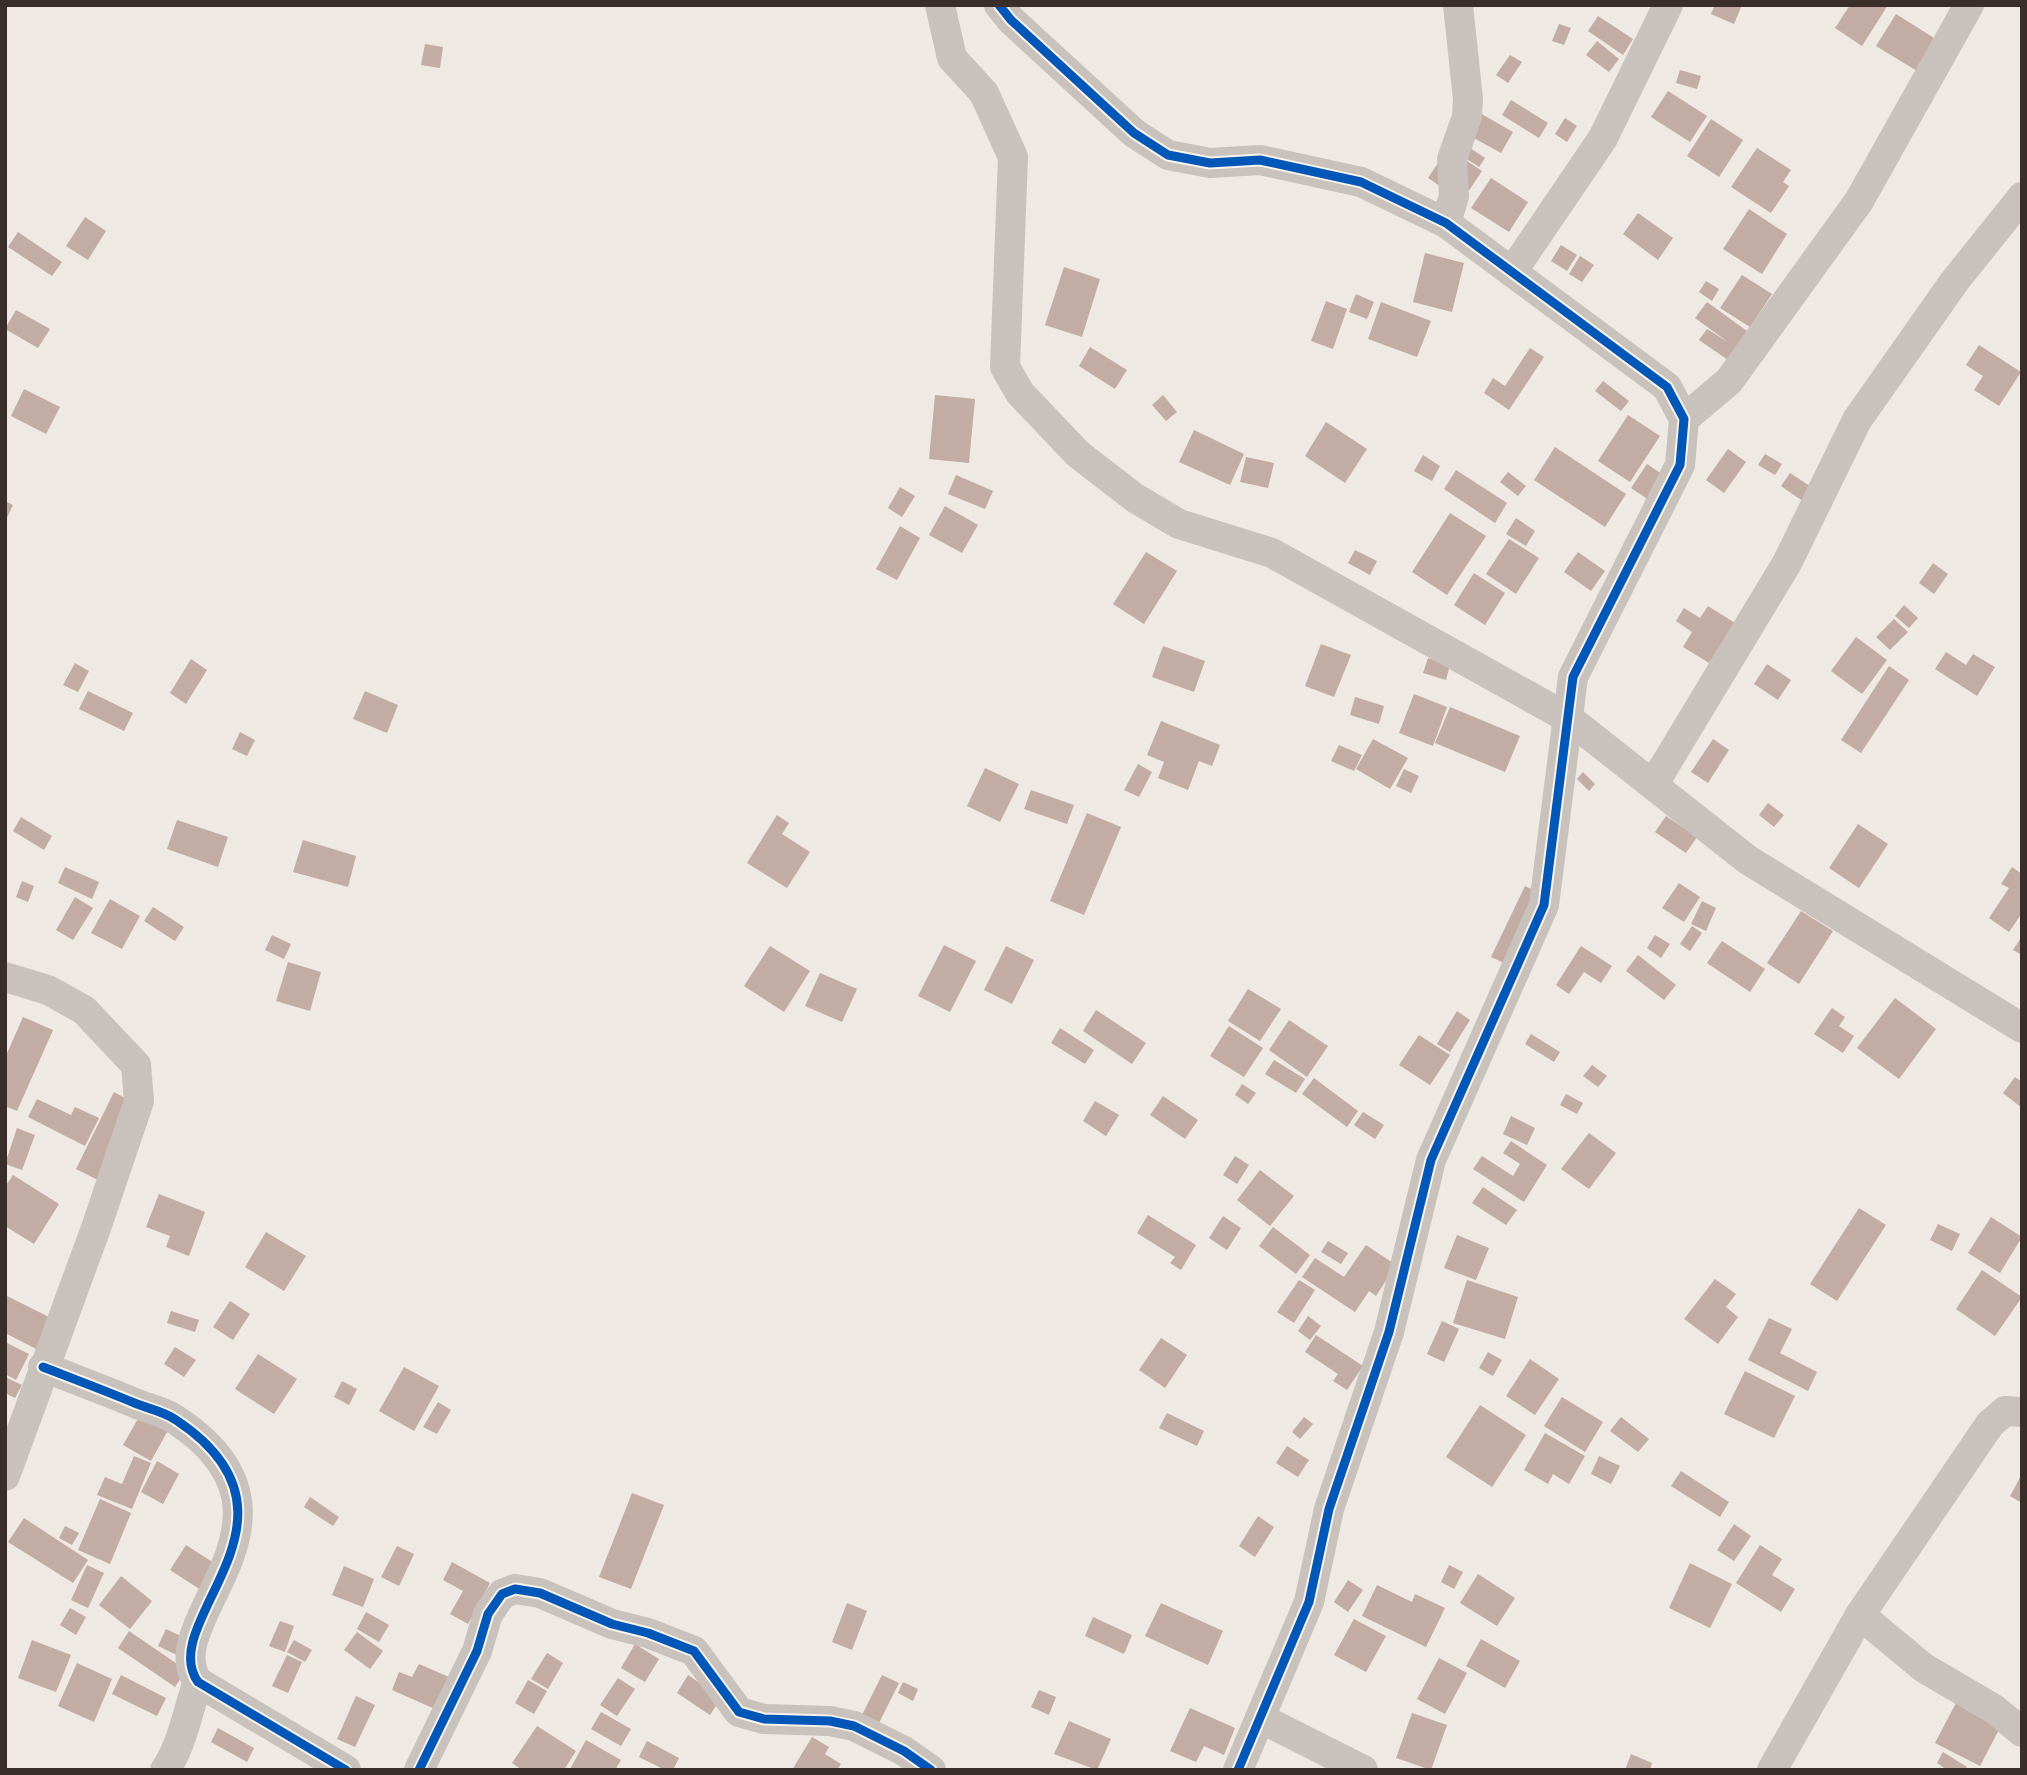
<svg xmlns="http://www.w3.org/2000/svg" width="2027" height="1775" font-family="'Sofia Sans Condensed',sans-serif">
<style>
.building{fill:#c2aca4}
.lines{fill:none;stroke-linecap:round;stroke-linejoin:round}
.minor{stroke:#c8c1bc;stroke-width:30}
.cycleway-casing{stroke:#faf3eb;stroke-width:13}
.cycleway{stroke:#0057b8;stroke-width:9}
</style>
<rect width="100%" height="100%" fill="#eee9e3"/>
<!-- building -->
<g class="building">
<polygon points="1715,5 1742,5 1734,24 1711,14"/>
<polygon points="1850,5 1888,5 1862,46 1835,28"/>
<polygon points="1896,14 1942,43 1922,74 1876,46"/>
<polygon points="1598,16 1633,39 1623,55 1588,31"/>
<polygon points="1559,24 1571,28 1564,45 1552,41"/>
<polygon points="1597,41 1619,59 1609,72 1586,55"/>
<polygon points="425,44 443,47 440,68 421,65"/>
<polygon points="1510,55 1522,62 1508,83 1496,75"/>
<polygon points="1680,70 1701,76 1697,89 1676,83"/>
<polygon points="1668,91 1707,116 1690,142 1651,117"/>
<polygon points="1511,100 1548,123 1539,138 1502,115"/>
<polygon points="1473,109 1513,132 1501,153 1461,131"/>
<polygon points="1565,118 1577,126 1567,142 1555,134"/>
<polygon points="1711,119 1743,140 1719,177 1687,156"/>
<polygon points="1455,138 1485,158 1479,167 1449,147"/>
<polygon points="1448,148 1482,171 1462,201 1428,178"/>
<polygon points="1757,148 1791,170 1783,182 1789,186 1771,213 1731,187"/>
<polygon points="1491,178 1528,202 1509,232 1471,208"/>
<polygon points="1749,209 1787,234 1762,274 1723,249"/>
<polygon points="1638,213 1673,238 1658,260 1623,234"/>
<polygon points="85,217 106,231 88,260 66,246"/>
<polygon points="18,232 62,262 52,276 8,247"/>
<polygon points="1561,245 1577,255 1567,271 1551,261"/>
<polygon points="1425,253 1464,263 1452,312 1413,302"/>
<polygon points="1580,256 1594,265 1582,282 1569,274"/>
<polygon points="1064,267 1100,279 1082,337 1045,325"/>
<polygon points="1742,275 1772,294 1750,327 1720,308"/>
<polygon points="1706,281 1719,289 1712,301 1699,292"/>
<polygon points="1356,294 1374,302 1367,319 1349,312"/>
<polygon points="1326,301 1347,309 1333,349 1311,341"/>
<polygon points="1381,302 1431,321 1417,357 1368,339"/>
<polygon points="1707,302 1747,331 1728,360 1699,340 1707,329 1728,342 1695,318"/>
<polygon points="16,310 50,329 38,348 5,329"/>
<polygon points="1979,345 2021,372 1999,406 1974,390 1983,376 1966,365"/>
<polygon points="1090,347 1127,370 1115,389 1079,366"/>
<polygon points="1530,348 1544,357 1509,410 1484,393 1493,378 1505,386"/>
<polygon points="1603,381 1629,401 1621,411 1595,391"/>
<polygon points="24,389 60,407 46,434 11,416"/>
<polygon points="935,395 975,399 969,463 929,459"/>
<polygon points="1163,395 1177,412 1166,421 1152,405"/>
<polygon points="1628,415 1660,436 1630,482 1598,461"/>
<polygon points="1326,422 1367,449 1345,483 1305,456"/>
<polygon points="1194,430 1244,454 1230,485 1179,462"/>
<polygon points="1555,447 1626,494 1605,527 1534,480"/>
<polygon points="1728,449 1746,462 1724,493 1706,480"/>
<polygon points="1765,454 1782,464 1775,475 1758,465"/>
<polygon points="1423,455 1440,466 1432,481 1414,471"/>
<polygon points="1246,457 1274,463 1268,488 1240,482"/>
<polygon points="1647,464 1665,476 1649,500 1631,488"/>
<polygon points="1456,470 1507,503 1495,523 1444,489"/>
<polygon points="1508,472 1526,486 1518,496 1500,482"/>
<polygon points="1790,473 1819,492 1810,506 1781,486"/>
<polygon points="956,475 993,491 985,509 948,494"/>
<polygon points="900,487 915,496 902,517 888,508"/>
<polygon points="5,501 13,505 5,522"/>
<polygon points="945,506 978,525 962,553 929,535"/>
<polygon points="1450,513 1486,536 1447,595 1412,572"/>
<polygon points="1516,518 1535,531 1526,546 1506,534"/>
<polygon points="900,526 920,538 897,580 876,569"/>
<polygon points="1509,539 1539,558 1516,594 1486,574"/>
<polygon points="1355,550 1377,561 1370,575 1348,563"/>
<polygon points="1146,552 1177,571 1144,624 1113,604"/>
<polygon points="1578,552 1605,571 1591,591 1564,572"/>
<polygon points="1933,563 1948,574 1934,594 1919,583"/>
<polygon points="1474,573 1505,593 1485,625 1454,605"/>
<polygon points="1904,605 1918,618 1909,628 1895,616"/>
<polygon points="1708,606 1735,623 1709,663 1683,647 1692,632 1676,621 1684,608 1700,618"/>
<polygon points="1894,619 1908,632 1890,650 1876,637"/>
<polygon points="1856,637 1887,660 1862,694 1831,671"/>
<polygon points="1321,644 1351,655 1334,697 1305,686"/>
<polygon points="1163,646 1205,661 1194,692 1152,677"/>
<polygon points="1946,652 1966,665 1973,654 1995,667 1977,696 1935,669"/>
<polygon points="1428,658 1450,665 1446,680 1423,673"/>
<polygon points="191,659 207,670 186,704 170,693"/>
<polygon points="75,663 89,671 78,692 63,685"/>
<polygon points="1767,664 1791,680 1778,700 1754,684"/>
<polygon points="1889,666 1909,680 1861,753 1841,740"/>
<polygon points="88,691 133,713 124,731 79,709"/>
<polygon points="365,691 398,705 387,733 353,719"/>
<polygon points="1414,694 1447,707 1433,746 1399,733"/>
<polygon points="1355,697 1384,706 1379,724 1350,715"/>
<polygon points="1450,707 1520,736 1505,772 1435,743"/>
<polygon points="1161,721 1220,745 1212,766 1199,761 1188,790 1158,778 1164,762 1147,755"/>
<polygon points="240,732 255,740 247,756 232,749"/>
<polygon points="1373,739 1408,758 1390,789 1356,769"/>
<polygon points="1713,739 1729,750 1708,783 1691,772"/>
<polygon points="1339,745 1362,755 1354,771 1331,761"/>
<polygon points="1138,764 1152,772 1139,797 1124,790"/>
<polygon points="985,768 1019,784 1000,822 967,806"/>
<polygon points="1404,769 1419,776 1411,793 1396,786"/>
<polygon points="1583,772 1595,784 1589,791 1577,779"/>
<polygon points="1031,790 1074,805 1067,824 1024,809"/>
<polygon points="1768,803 1784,815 1774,827 1759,815"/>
<polygon points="1087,813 1121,827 1084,915 1050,901"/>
<polygon points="777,815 789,823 782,834 810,852 787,888 747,863"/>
<polygon points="1666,816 1697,837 1686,853 1655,832"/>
<polygon points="21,817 52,836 44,850 13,831"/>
<polygon points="177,820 228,837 218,867 167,849"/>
<polygon points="1858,824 1888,844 1859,888 1829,868"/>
<polygon points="303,840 356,856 348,887 293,872"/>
<polygon points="65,867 99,882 92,899 58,883"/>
<polygon points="2012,867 2022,874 2022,913 2009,932 1989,918 2009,888 2001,884"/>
<polygon points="22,881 34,886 28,902 16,897"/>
<polygon points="1679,883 1700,897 1684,922 1662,908"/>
<polygon points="1525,886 1540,893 1506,964 1491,957"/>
<polygon points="75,897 93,908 73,940 56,930"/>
<polygon points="110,899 140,916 122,949 91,933"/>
<polygon points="1702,901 1716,908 1706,931 1691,924"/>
<polygon points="153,907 184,927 175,941 144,921"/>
<polygon points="1801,911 1833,931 1799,984 1767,963"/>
<polygon points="1692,926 1702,933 1690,951 1680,944"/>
<polygon points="272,935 291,944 284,959 265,950"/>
<polygon points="1655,935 1670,944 1661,958 1647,948"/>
<polygon points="2022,936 2022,955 2013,950"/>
<polygon points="1722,941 1765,969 1750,992 1707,963"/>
<polygon points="944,945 976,961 950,1012 918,996"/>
<polygon points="770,946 810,971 784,1012 744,986"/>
<polygon points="1006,946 1034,960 1012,1004 984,990"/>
<polygon points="1581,946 1612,966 1601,983 1584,972 1569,994 1556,985"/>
<polygon points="1638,955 1676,985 1664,1000 1626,971"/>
<polygon points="288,962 321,972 310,1011 276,1001"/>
<polygon points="820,973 857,989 842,1022 805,1006"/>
<polygon points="1248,989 1281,1009 1260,1041 1228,1021"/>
<polygon points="1895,998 1936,1029 1899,1079 1857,1048"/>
<polygon points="1832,1008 1845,1017 1839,1026 1854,1036 1843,1053 1814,1034"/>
<polygon points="1096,1010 1146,1043 1132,1064 1083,1031"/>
<polygon points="1457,1011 1470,1020 1450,1052 1437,1044"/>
<polygon points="23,1017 53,1030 17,1111 5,1106 5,1058"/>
<polygon points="1289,1020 1328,1046 1307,1077 1269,1050"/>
<polygon points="1229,1026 1263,1048 1244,1077 1210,1056"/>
<polygon points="1060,1028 1094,1050 1085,1064 1051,1043"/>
<polygon points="1531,1034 1560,1052 1554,1062 1525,1044"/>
<polygon points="1419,1035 1450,1055 1430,1085 1399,1065"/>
<polygon points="1274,1060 1305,1079 1296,1093 1265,1074"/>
<polygon points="1592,1065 1607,1076 1598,1087 1583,1076"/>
<polygon points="2015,1077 2022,1082 2022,1108 2003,1093"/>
<polygon points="1314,1078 1358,1111 1347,1127 1302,1094"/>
<polygon points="1242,1084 1256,1093 1248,1104 1235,1095"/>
<polygon points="114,1092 136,1104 98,1180 76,1169"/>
<polygon points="1566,1094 1583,1103 1577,1114 1560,1105"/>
<polygon points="1163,1096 1198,1120 1185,1139 1150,1115"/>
<polygon points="37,1099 71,1115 75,1107 99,1118 85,1146 28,1117"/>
<polygon points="1095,1101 1119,1115 1106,1136 1083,1121"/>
<polygon points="1363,1112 1384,1125 1375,1139 1354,1125"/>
<polygon points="1511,1116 1535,1128 1527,1145 1503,1134"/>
<polygon points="17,1128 35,1135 22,1170 5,1164"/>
<polygon points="1589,1133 1616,1153 1589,1189 1561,1169"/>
<polygon points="1511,1141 1547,1165 1524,1202 1473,1169 1482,1156 1513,1176 1520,1164 1503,1153"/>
<polygon points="1235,1156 1249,1165 1237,1184 1223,1175"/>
<polygon points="1260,1170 1294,1196 1270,1226 1237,1200"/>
<polygon points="13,1175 59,1204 34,1244 5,1226 5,1187"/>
<polygon points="1483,1187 1517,1210 1506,1225 1472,1203"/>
<polygon points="159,1194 205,1212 189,1256 166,1247 170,1236 146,1227"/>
<polygon points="1859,1208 1886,1225 1837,1301 1810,1284"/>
<polygon points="1148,1215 1196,1245 1181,1270 1170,1263 1175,1257 1137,1233"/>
<polygon points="1223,1216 1241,1228 1227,1250 1209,1238"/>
<polygon points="1991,1217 2022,1237 2000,1273 1968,1253"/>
<polygon points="1938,1224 1960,1234 1952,1251 1930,1240"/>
<polygon points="1273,1227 1310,1255 1296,1274 1259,1246"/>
<polygon points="266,1232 306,1256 284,1291 245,1267"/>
<polygon points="1457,1235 1489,1248 1476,1280 1444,1268"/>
<polygon points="1328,1241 1348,1253 1341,1264 1321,1252"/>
<polygon points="1366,1245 1396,1265 1376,1296 1369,1291 1355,1312 1302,1277 1315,1258 1344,1277"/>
<polygon points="1982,1270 2022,1297 1995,1336 1956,1309"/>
<polygon points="1715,1279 1736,1294 1726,1307 1738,1317 1718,1344 1684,1319"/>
<polygon points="1299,1280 1315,1290 1294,1323 1277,1312"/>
<polygon points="1467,1280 1518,1297 1505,1339 1453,1323"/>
<polygon points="5,1295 61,1323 46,1354 5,1333"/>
<polygon points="230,1301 250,1314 233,1340 213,1327"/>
<polygon points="171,1311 199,1320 195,1332 167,1323"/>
<polygon points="1308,1316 1321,1326 1310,1340 1298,1331"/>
<polygon points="1769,1318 1792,1329 1780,1353 1817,1372 1808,1391 1748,1360"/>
<polygon points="1442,1321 1459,1329 1444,1362 1427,1354"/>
<polygon points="1316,1335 1363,1366 1347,1390 1333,1381 1338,1374 1305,1352"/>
<polygon points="1161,1338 1187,1355 1165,1388 1139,1370"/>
<polygon points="5,1342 29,1354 16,1380 5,1374"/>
<polygon points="175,1347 196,1360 184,1377 164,1364"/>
<polygon points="1488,1352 1502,1360 1493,1376 1479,1368"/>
<polygon points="258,1354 297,1379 274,1414 235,1389"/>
<polygon points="1530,1359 1559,1379 1535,1415 1506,1396"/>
<polygon points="404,1367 439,1386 414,1431 379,1411"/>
<polygon points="1745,1371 1795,1396 1774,1438 1724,1414"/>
<polygon points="5,1377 22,1385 15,1398 5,1393"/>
<polygon points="342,1381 357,1389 349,1405 334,1397"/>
<polygon points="1562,1397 1603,1422 1585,1452 1544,1426"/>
<polygon points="438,1402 451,1410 437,1434 423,1427"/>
<polygon points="1480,1405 1526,1435 1492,1487 1446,1457"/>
<polygon points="143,1410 171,1425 151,1461 123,1445"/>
<polygon points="1167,1413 1204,1431 1197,1446 1159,1428"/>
<polygon points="1304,1417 1313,1424 1300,1439 1292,1432"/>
<polygon points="1621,1417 1649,1439 1638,1452 1610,1431"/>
<polygon points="1545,1433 1585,1456 1569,1484 1553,1474 1548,1484 1524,1470"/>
<polygon points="1287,1446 1309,1460 1298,1477 1276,1463"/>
<polygon points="134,1456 151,1463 132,1509 97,1495 105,1477 122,1484"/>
<polygon points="1599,1456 1620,1466 1611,1484 1591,1474"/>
<polygon points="157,1461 179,1474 163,1504 141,1492"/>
<polygon points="1681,1471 1729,1502 1720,1517 1671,1486"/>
<polygon points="2022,1474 2022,1503 2010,1496"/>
<polygon points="632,1493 664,1505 631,1589 599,1577"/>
<polygon points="310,1497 339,1517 333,1526 304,1507"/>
<polygon points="100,1499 131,1513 110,1564 78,1550"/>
<polygon points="1258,1516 1274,1527 1255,1557 1239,1546"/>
<polygon points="24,1518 88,1560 73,1583 8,1542"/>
<polygon points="1734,1524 1751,1536 1734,1561 1717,1550"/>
<polygon points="65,1526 79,1533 72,1545 59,1538"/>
<polygon points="186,1545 217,1565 201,1590 170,1570"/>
<polygon points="1760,1545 1782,1559 1772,1575 1795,1589 1781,1612 1736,1583"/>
<polygon points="397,1546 414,1554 399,1586 381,1577"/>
<polygon points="452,1562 490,1583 468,1624 450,1614 463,1591 443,1580"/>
<polygon points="1690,1563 1732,1584 1710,1628 1669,1608"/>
<polygon points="87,1565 104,1573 88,1608 71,1600"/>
<polygon points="1449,1565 1463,1572 1454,1589 1441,1582"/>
<polygon points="344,1566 374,1579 363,1607 332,1595"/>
<polygon points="1478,1574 1515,1598 1497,1626 1460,1603"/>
<polygon points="121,1576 152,1601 130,1629 99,1605"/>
<polygon points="1348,1580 1363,1590 1348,1612 1334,1602"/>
<polygon points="1377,1585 1412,1602 1415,1594 1445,1608 1426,1647 1362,1616"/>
<polygon points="847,1603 867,1611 852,1650 832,1642"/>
<polygon points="1161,1603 1223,1631 1208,1665 1145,1636"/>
<polygon points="70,1608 86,1617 76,1635 60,1625"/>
<polygon points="366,1612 389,1625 379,1642 357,1629"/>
<polygon points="1093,1617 1132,1635 1124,1654 1085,1636"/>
<polygon points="1354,1619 1386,1636 1366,1672 1334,1655"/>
<polygon points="280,1621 294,1626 285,1652 269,1646"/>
<polygon points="166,1629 191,1641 183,1658 158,1646"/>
<polygon points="129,1631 186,1670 175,1687 118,1648"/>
<polygon points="357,1632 383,1651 370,1669 344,1650"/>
<polygon points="1481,1639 1520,1661 1505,1688 1466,1666"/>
<polygon points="32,1640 71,1655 56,1692 18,1678"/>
<polygon points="294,1640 312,1650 305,1662 287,1652"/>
<polygon points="635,1644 659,1659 645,1682 621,1668"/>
<polygon points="547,1653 563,1663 548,1689 531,1679"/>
<polygon points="287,1655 302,1662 288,1693 272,1686"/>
<polygon points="1439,1658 1467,1673 1445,1714 1417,1699"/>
<polygon points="77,1663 112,1679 94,1722 58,1706"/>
<polygon points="419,1664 449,1677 435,1709 392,1690 399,1672 412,1677"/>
<polygon points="121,1675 166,1698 157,1716 112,1694"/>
<polygon points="688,1675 721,1698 710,1715 677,1693"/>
<polygon points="882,1675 899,1683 877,1727 860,1719"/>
<polygon points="618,1678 635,1689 617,1716 600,1705"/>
<polygon points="528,1680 547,1691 534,1714 515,1703"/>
<polygon points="903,1682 918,1689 913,1701 898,1693"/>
<polygon points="1039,1690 1056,1697 1049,1715 1031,1707"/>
<polygon points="356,1696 375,1705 355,1747 337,1739"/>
<polygon points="1956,1703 2001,1726 1980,1766 1935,1743"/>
<polygon points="1190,1708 1235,1728 1224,1755 1204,1746 1196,1762 1170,1751"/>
<polygon points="601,1712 631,1729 621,1746 591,1729"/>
<polygon points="1412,1713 1447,1725 1431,1770 1396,1758"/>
<polygon points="1069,1721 1111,1739 1097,1770 1054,1754"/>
<polygon points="537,1726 576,1751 564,1770 522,1770 512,1763"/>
<polygon points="218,1728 254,1748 247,1762 211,1742"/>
<polygon points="812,1737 829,1747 825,1754 841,1764 837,1770 792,1770"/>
<polygon points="586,1740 621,1760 615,1770 570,1769"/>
<polygon points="647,1741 679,1758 673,1770 665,1770 639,1757"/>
<polygon points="1943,1752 1967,1767 1965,1770 1947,1770 1937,1763"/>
<polygon points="1631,1754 1652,1763 1650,1770 1625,1770"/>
</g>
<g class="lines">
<!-- minor -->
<g class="minor">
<polyline points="940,5 952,58 984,93 1013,157 1005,367 1020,393 1078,454 1135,498 1179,524 1272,553 1568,718 1748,860 2022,1028"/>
<polyline points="999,5 1011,20 1134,133 1168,155 1210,163 1260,160 1361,182 1446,223 1667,387 1684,419 1680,465 1573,677 1544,905 1431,1160 1389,1332 1329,1509 1309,1602 1238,1770"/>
<polyline points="1446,223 1454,196 1452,159 1467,117 1468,99 1458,5"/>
<polyline points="1512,272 1603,138 1668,5"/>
<polyline points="1684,419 1729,381 1859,201 1969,5"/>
<polyline points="1653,785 1787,563 1857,420 1954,282 2022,197"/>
<polyline points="5,977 48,990 84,1010 136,1065 139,1101 96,1228 5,1476"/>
<path d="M43 1367C74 1379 106 1391 137 1404 150 1409 165 1412 176 1420 324 1518 154 1621 198 1682L346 1770"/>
<polyline points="1860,1615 1924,1668 1994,1709 2022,1732"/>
<polyline points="1260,1718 1363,1770"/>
<path d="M165 1770C183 1744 187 1712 198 1682"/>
<polyline points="419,1770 477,1651 488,1614 502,1594 515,1589 540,1593 612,1624 648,1633 694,1651 739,1712 764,1719 830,1721 854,1726 904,1751 931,1770"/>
<polyline points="1772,1770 1860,1615 1990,1424 2005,1411 2022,1412"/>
</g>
<!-- cycleway casing -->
<g class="cycleway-casing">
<g id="cycleway">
<polyline points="999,5 1011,20 1134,133 1168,155 1210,163 1260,160 1361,182 1446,223 1667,387 1684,419 1680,465 1573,677 1544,905 1431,1160 1389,1332 1329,1509 1309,1602 1238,1770"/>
<path d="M43 1367C74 1379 106 1391 137 1404 150 1409 165 1412 176 1420 324 1518 154 1621 198 1682L346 1770"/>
<polyline points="419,1770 477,1651 488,1614 502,1594 515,1589 540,1593 612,1624 648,1633 694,1651 739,1712 764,1719 830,1721 854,1726 904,1751 931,1770"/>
</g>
</g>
<!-- cycleway -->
<use href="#cycleway" class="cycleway"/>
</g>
<!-- border -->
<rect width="2027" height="1775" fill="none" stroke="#392e29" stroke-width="14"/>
</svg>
